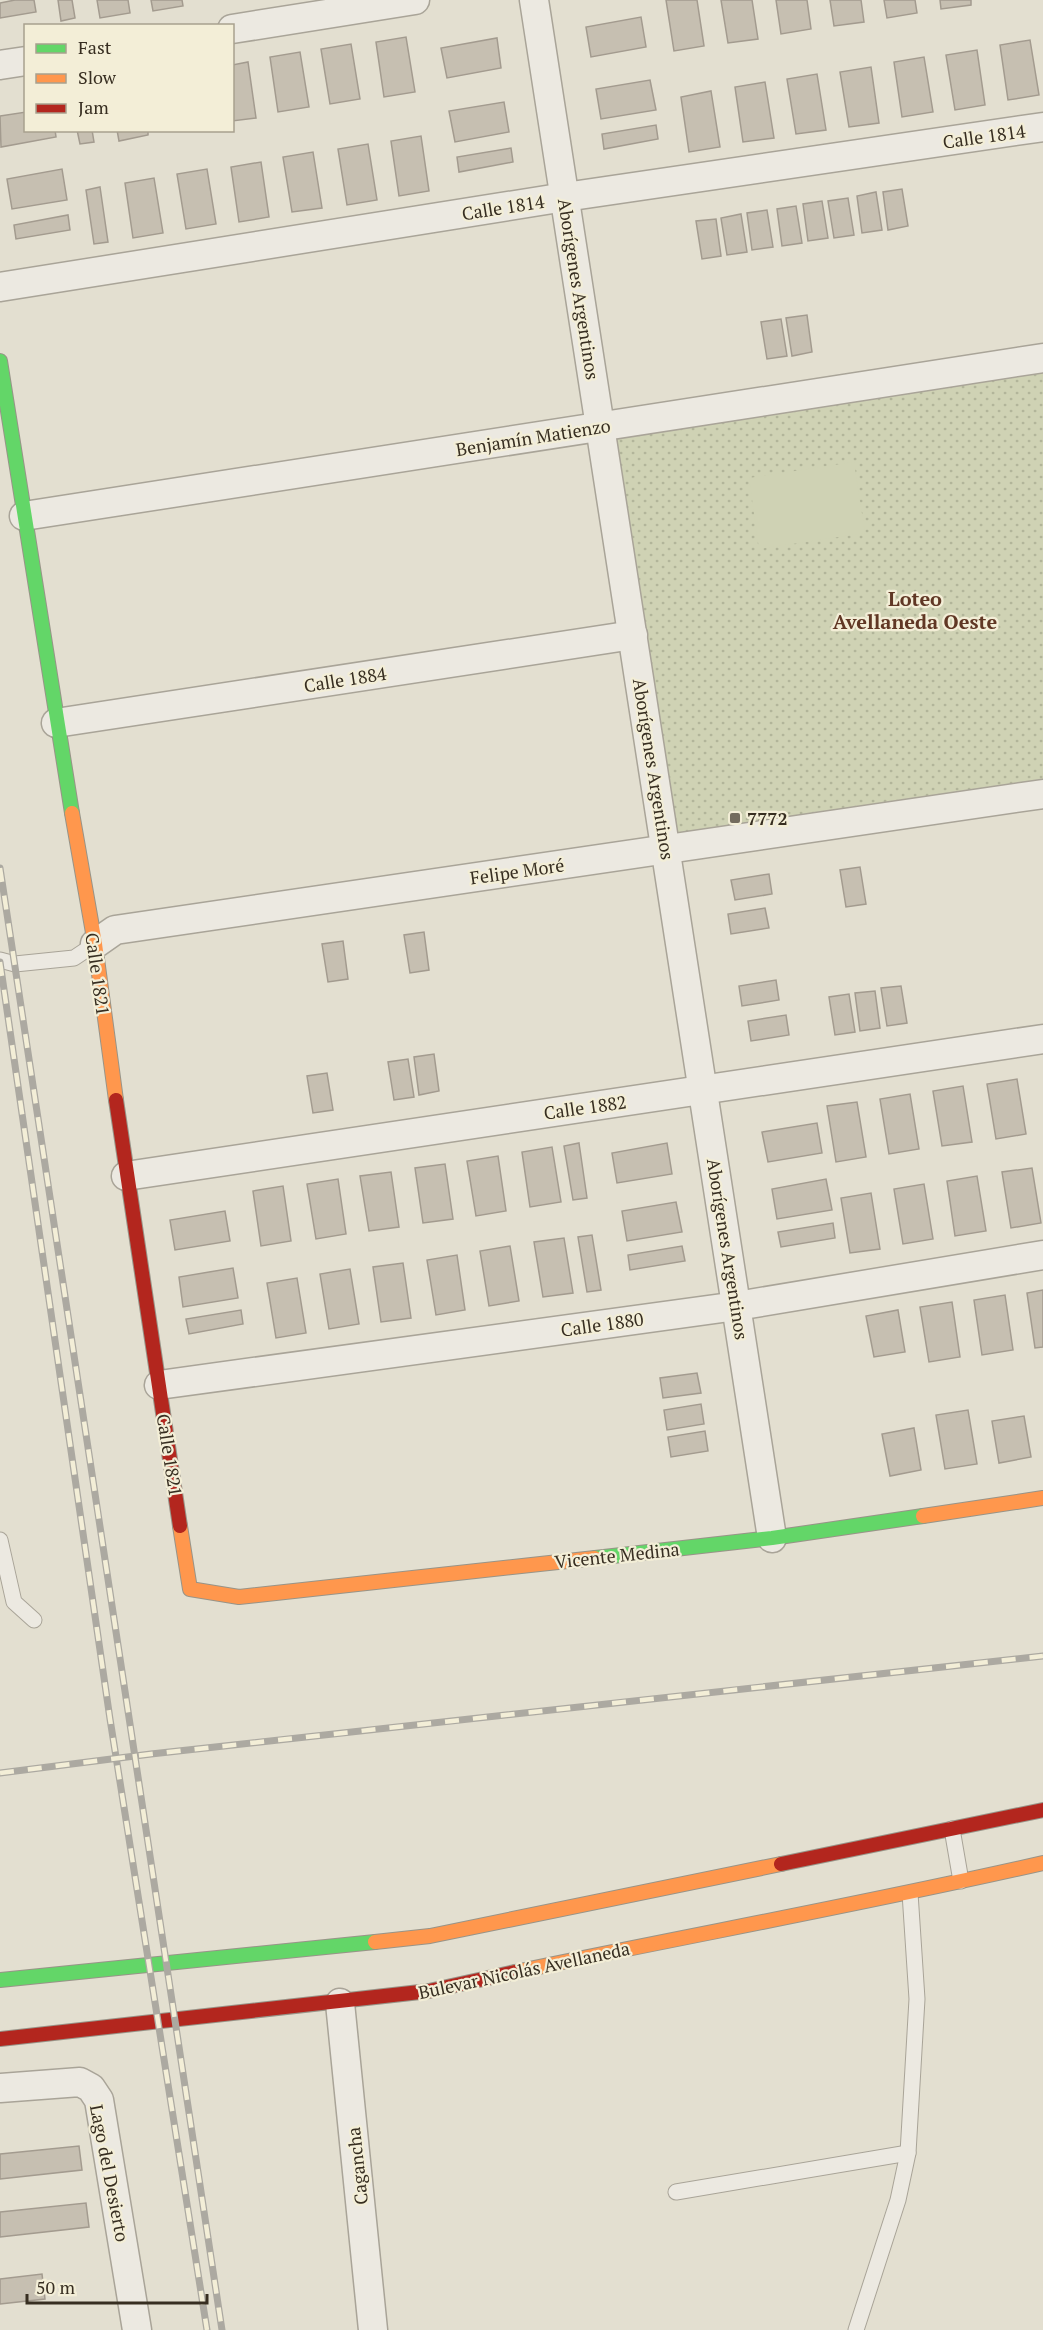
<svg xmlns="http://www.w3.org/2000/svg" width="1043" height="2330" font-family="'PT Serif',serif">
<style>
.green{fill:url(#green-dots)}
.pitch{fill:#cfd2b4}
.building{fill:#c6bfb1;stroke:#a39b8f;stroke-width:1.5}
.lines{fill:none;stroke-linecap:round;stroke-linejoin:round}
.lane-casing{stroke:#a9a498;stroke-width:17}
.street-casing{stroke:#a9a498;stroke-width:31}
.fast-casing{stroke:#989488;stroke-width:16}
.slow-casing{stroke:#989488;stroke-width:16}
.jam-casing{stroke:#989488;stroke-width:16}
.lane{stroke:#ece9e1;stroke-width:15}
.street{stroke:#ece9e1;stroke-width:28}
.fast{stroke:#63d668;stroke-width:14}
.slow{stroke:#ff974d;stroke-width:14}
.jam{stroke:#b3261e;stroke-width:14}
.rail-casing{stroke:#aca9a1;stroke-width:7}
.rail{stroke:#f3eed7;stroke-width:4.5;stroke-dasharray:14;stroke-linecap:butt}
.poi-dot{fill:#736c5e;stroke:#f3eed7;stroke-width:2}
.labels{text-anchor:middle;dominant-baseline:central;stroke-width:4.5;stroke-linejoin:round;paint-order:stroke}
.street-label{font-size:18px;fill:#372e21;stroke:#f3eed7}
.poi-label{font-size:18px;font-weight:bold;fill:#372e21;stroke:#f3eed7;text-anchor:start}
.neighbourhood-label{font-size:20px;font-weight:bold;fill:#603724;stroke:#f3eed7}
</style>
<defs>
<pattern id="green-dots" width="8" height="8" patternUnits="userSpaceOnUse" patternTransform="scale(1.5)"><rect width="8" height="8" fill="#cfd2b4"/><path d="M2 2h.1M6 6h.1" fill="none" stroke="#b2b59a" stroke-width="1.8" stroke-linecap="round"/></pattern>
</defs>
<rect width="100%" height="100%" fill="#e3dfd0"/>
<!-- green -->
<polygon class="green" points="1043,358 1043,794 666,849 601,427"/>
<!-- pitch -->
<polygon class="pitch" points="854,462 865,533 759,549 749,478"/>
<!-- building -->
<g class="building">
<polygon points="15,0 34,0 36,12 0,18 0,3"/>
<polygon points="58,0 72,0 75,18 61,21"/>
<polygon points="97,0 128,0 130,13 100,18"/>
<polygon points="151,0 182,0 183,6 153,11"/>
<polygon points="666,0 697,0 704,46 674,51"/>
<polygon points="721,0 752,0 758,39 728,43"/>
<polygon points="776,0 807,0 811,29 781,34"/>
<polygon points="830,0 861,0 864,22 834,26"/>
<polygon points="884,0 915,0 917,13 887,18"/>
<polygon points="940,0 971,0 971,5 941,9"/>
<polygon points="641,17 646,47 591,57 586,27"/>
<polygon points="406,37 415,92 384,97 376,42"/>
<polygon points="497,38 501,68 447,78 441,48"/>
<polygon points="1030,40 1039,95 1008,100 1000,45"/>
<polygon points="351,44 360,99 330,104 321,49"/>
<polygon points="977,50 985,105 955,110 946,55"/>
<polygon points="300,52 309,107 278,112 270,57"/>
<polygon points="924,57 933,112 902,117 894,62"/>
<polygon points="248,62 256,118 232,121 232,65"/>
<polygon points="871,67 879,123 849,127 840,72"/>
<polygon points="817,74 826,130 796,134 787,79"/>
<polygon points="650,80 656,110 601,119 596,89"/>
<polygon points="765,82 774,138 743,142 735,87"/>
<polygon points="711,91 720,147 689,152 681,97"/>
<polygon points="504,102 509,132 455,142 449,111"/>
<polygon points="26,112 26,130 55,130 56,137 1,147 0,116"/>
<polygon points="656,125 658,139 604,149 602,134"/>
<polygon points="77,130 92,130 94,142 80,144"/>
<polygon points="117,130 148,130 148,135 119,141"/>
<polygon points="421,136 429,191 399,196 391,141"/>
<polygon points="368,144 377,200 347,205 338,149"/>
<polygon points="511,148 513,162 459,172 457,157"/>
<polygon points="313,152 322,208 292,212 283,157"/>
<polygon points="261,162 269,217 239,222 231,167"/>
<polygon points="62,169 67,200 12,209 7,179"/>
<polygon points="207,169 216,224 186,229 177,174"/>
<polygon points="154,178 163,233 133,238 125,183"/>
<polygon points="100,187 108,242 94,244 86,190"/>
<polygon points="902,189 908,226 888,230 883,192"/>
<polygon points="876,192 882,230 862,233 857,196"/>
<polygon points="848,198 854,235 834,238 828,201"/>
<polygon points="822,201 828,238 808,241 803,204"/>
<polygon points="796,206 802,243 782,246 777,209"/>
<polygon points="767,210 773,247 752,250 747,213"/>
<polygon points="741,214 747,252 727,255 721,218"/>
<polygon points="68,215 70,230 16,239 14,225"/>
<polygon points="716,219 721,256 702,259 696,221"/>
<polygon points="807,315 812,352 792,356 786,318"/>
<polygon points="781,319 787,356 767,359 761,322"/>
<polygon points="860,867 866,904 846,907 840,870"/>
<polygon points="769,874 772,894 735,900 731,880"/>
<polygon points="765,908 769,928 731,934 728,914"/>
<polygon points="424,932 429,970 410,973 404,935"/>
<polygon points="343,941 348,979 328,982 322,944"/>
<polygon points="776,980 779,1000 742,1006 739,986"/>
<polygon points="901,986 907,1023 887,1026 881,988"/>
<polygon points="875,991 880,1028 860,1031 855,993"/>
<polygon points="849,994 855,1032 835,1035 829,997"/>
<polygon points="786,1015 789,1035 751,1041 748,1021"/>
<polygon points="434,1054 439,1091 419,1095 414,1057"/>
<polygon points="408,1059 414,1097 394,1100 388,1062"/>
<polygon points="327,1073 333,1110 313,1113 307,1076"/>
<polygon points="1017,1079 1026,1134 996,1139 987,1084"/>
<polygon points="963,1086 972,1142 942,1146 933,1091"/>
<polygon points="910,1094 919,1149 889,1154 880,1099"/>
<polygon points="857,1102 866,1157 836,1162 827,1106"/>
<polygon points="817,1123 822,1153 768,1162 762,1132"/>
<polygon points="579,1143 587,1198 573,1200 564,1146"/>
<polygon points="667,1143 672,1174 617,1183 612,1153"/>
<polygon points="552,1147 561,1202 530,1207 522,1152"/>
<polygon points="498,1156 506,1211 476,1216 467,1161"/>
<polygon points="445,1164 453,1219 423,1223 415,1168"/>
<polygon points="1032,1168 1041,1223 1011,1228 1002,1172"/>
<polygon points="391,1172 399,1227 369,1231 360,1176"/>
<polygon points="977,1176 986,1231 955,1236 947,1181"/>
<polygon points="338,1179 346,1234 316,1239 307,1184"/>
<polygon points="826,1179 832,1210 777,1219 772,1189"/>
<polygon points="924,1184 933,1239 903,1244 894,1189"/>
<polygon points="283,1186 291,1241 261,1246 253,1191"/>
<polygon points="871,1193 880,1249 850,1253 841,1198"/>
<polygon points="676,1202 682,1232 627,1241 622,1211"/>
<polygon points="225,1211 230,1241 175,1250 170,1220"/>
<polygon points="833,1223 835,1238 781,1247 778,1232"/>
<polygon points="592,1235 601,1290 587,1292 578,1237"/>
<polygon points="564,1238 573,1293 543,1297 534,1242"/>
<polygon points="510,1246 519,1301 489,1306 480,1251"/>
<polygon points="682,1246 685,1261 630,1270 628,1255"/>
<polygon points="457,1255 465,1310 436,1315 427,1260"/>
<polygon points="403,1263 411,1318 381,1322 373,1267"/>
<polygon points="233,1268 238,1298 183,1307 179,1277"/>
<polygon points="350,1269 359,1324 329,1329 320,1274"/>
<polygon points="297,1278 306,1333 276,1338 267,1283"/>
<polygon points="1043,1290 1043,1347 1035,1348 1027,1293"/>
<polygon points="1005,1295 1013,1350 982,1355 974,1300"/>
<polygon points="952,1302 960,1357 929,1362 920,1307"/>
<polygon points="241,1310 243,1324 189,1334 186,1319"/>
<polygon points="898,1310 905,1352 874,1357 866,1316"/>
<polygon points="697,1373 701,1393 663,1398 660,1378"/>
<polygon points="701,1404 704,1424 667,1430 664,1410"/>
<polygon points="968,1410 977,1464 945,1469 936,1415"/>
<polygon points="1024,1416 1031,1457 999,1463 992,1421"/>
<polygon points="914,1428 921,1470 890,1476 882,1434"/>
<polygon points="705,1431 708,1451 671,1457 668,1437"/>
<polygon points="79,2146 82,2170 0,2179 0,2154"/>
<polygon points="86,2203 89,2227 0,2237 0,2212"/>
<polygon points="42,2274 45,2299 0,2304 0,2279"/>
</g>
<g class="lines">
<!-- lane casing -->
<g class="lane-casing">
<g id="lane">
<polyline points="0,960 15,964 74,958 95,944"/>
<polyline points="0,1540 14,1602 34,1620"/>
<polyline points="952,1829 961,1881"/>
<polyline points="676,2192 908,2153"/>
<polyline points="856,2330 898,2200 908,2153 917,1999 910,1893"/>
</g>
</g>
<!-- street casing -->
<g class="street-casing">
<g id="street">
<polyline points="534,0 772,1538"/>
<polyline points="232,29 415,0"/>
<polyline points="0,65 26,61"/>
<polyline points="0,287 565,197 1043,127"/>
<polyline points="24,516 1043,358"/>
<polyline points="56,723 633,635"/>
<polyline points="95,944 115,930 1043,794"/>
<polyline points="126,1176 1043,1039"/>
<polyline points="159,1385 737,1306 1043,1255"/>
<polyline points="340,2003 373,2330"/>
<polyline points="0,2088 80,2082 91,2088 99,2100 137,2330"/>
</g>
</g>
<!-- fast casing -->
<g class="fast-casing">
<g id="fast">
<polyline points="0,361 72,813"/>
<polyline points="595,1558 772,1538 923,1516"/>
<polyline points="0,1980 375,1942"/>
</g>
</g>
<!-- slow casing -->
<g class="slow-casing">
<g id="slow">
<polyline points="72,813 95,944 116,1100"/>
<polyline points="923,1516 1043,1498"/>
<polyline points="180,1526 190,1589 239,1597 595,1558"/>
<polyline points="375,1942 430,1936 781,1864"/>
<path d="M515 1972C691 1935 868 1903 1043 1863"/>
</g>
</g>
<!-- jam casing -->
<g class="jam-casing">
<g id="jam">
<polyline points="116,1100 180,1526"/>
<polyline points="781,1864 1043,1810"/>
<polyline points="0,2039 429,1991 515,1972"/>
</g>
</g>
<!-- lane -->
<use href="#lane" class="lane"/>
<!-- street -->
<use href="#street" class="street"/>
<!-- fast -->
<use href="#fast" class="fast"/>
<!-- slow -->
<use href="#slow" class="slow"/>
<!-- jam -->
<use href="#jam" class="jam"/>
<!-- rail casing -->
<g class="rail-casing">
<g id="rail">
<polyline points="0,868 222,2330"/>
<polyline points="0,962 110,1719 207,2330"/>
<polyline points="0,1773 151,1754 1043,1656"/>
</g>
</g>
<!-- rail -->
<use href="#rail" class="rail"/>
</g>
<!-- markers -->
<rect class="poi-dot" x="729" y="812" width="12" height="12" rx="3"/>
<g class="labels">
<!-- street labels -->
<g class="street-label">
<text transform="translate(984 136) rotate(-8)">Calle 1814</text>
<text transform="translate(503 207) rotate(-9)">Calle 1814</text>
<text transform="translate(579 289) rotate(81)">Aborígenes Argentinos</text>
<text transform="translate(533 437) rotate(-9)">Benjamín Matienzo</text>
<text transform="translate(345 679) rotate(-9)">Calle 1884</text>
<text transform="translate(654 769) rotate(81)">Aborígenes Argentinos</text>
<text transform="translate(517 871) rotate(-8)">Felipe Moré</text>
<text transform="translate(98 974) rotate(82)">Calle 1821</text>
<text transform="translate(585 1107) rotate(-8)">Calle 1882</text>
<text transform="translate(728 1249) rotate(81)">Aborígenes Argentinos</text>
<text transform="translate(602 1324) rotate(-8)">Calle 1880</text>
<text transform="translate(170 1455) rotate(81)">Calle 1821</text>
<text transform="translate(617 1555) rotate(-6)">Vicente Medina</text>
<text transform="translate(524 1970) rotate(-12)">Bulevar Nicolás Avellaneda</text>
<text transform="translate(357 2166) rotate(-96)">Cagancha</text>
<text transform="translate(110 2173) rotate(79)">Lago del Desierto</text>
</g>
<!-- poi labels -->
<g class="poi-label">
<text x="747" y="818">7772</text>
</g>
<!-- neighbourhood labels -->
<g class="neighbourhood-label">
<text x="915" y="598">Loteo<tspan x="915" dy="23">Avellaneda Oeste</tspan></text>
</g>
</g>
<!-- legend -->
<rect x="24" y="24" width="210" height="108" fill="#f3eed7" stroke="#a8a18e" stroke-width="1.5"/>
<rect x="36" y="44" width="30" height="9" fill="#63d668" stroke="#a8a18e" stroke-width="1.5"/>
<text x="78" y="54" font-size="18" fill="#372e21">Fast</text>
<rect x="36" y="74" width="30" height="9" fill="#ff974d" stroke="#a8a18e" stroke-width="1.5"/>
<text x="78" y="84" font-size="18" fill="#372e21">Slow</text>
<rect x="36" y="104" width="30" height="9" fill="#b3261e" stroke="#a8a18e" stroke-width="1.5"/>
<text x="78" y="114" font-size="18" fill="#372e21">Jam</text>
<!-- scale -->
<path d="M27 2294v9h180v-9" fill="none" stroke="#372e21" stroke-width="3"/>
<text x="36" y="2294" font-size="18" fill="#372e21" stroke="#f3eed7" stroke-width="4.5" paint-order="stroke">50 m</text>
</svg>
